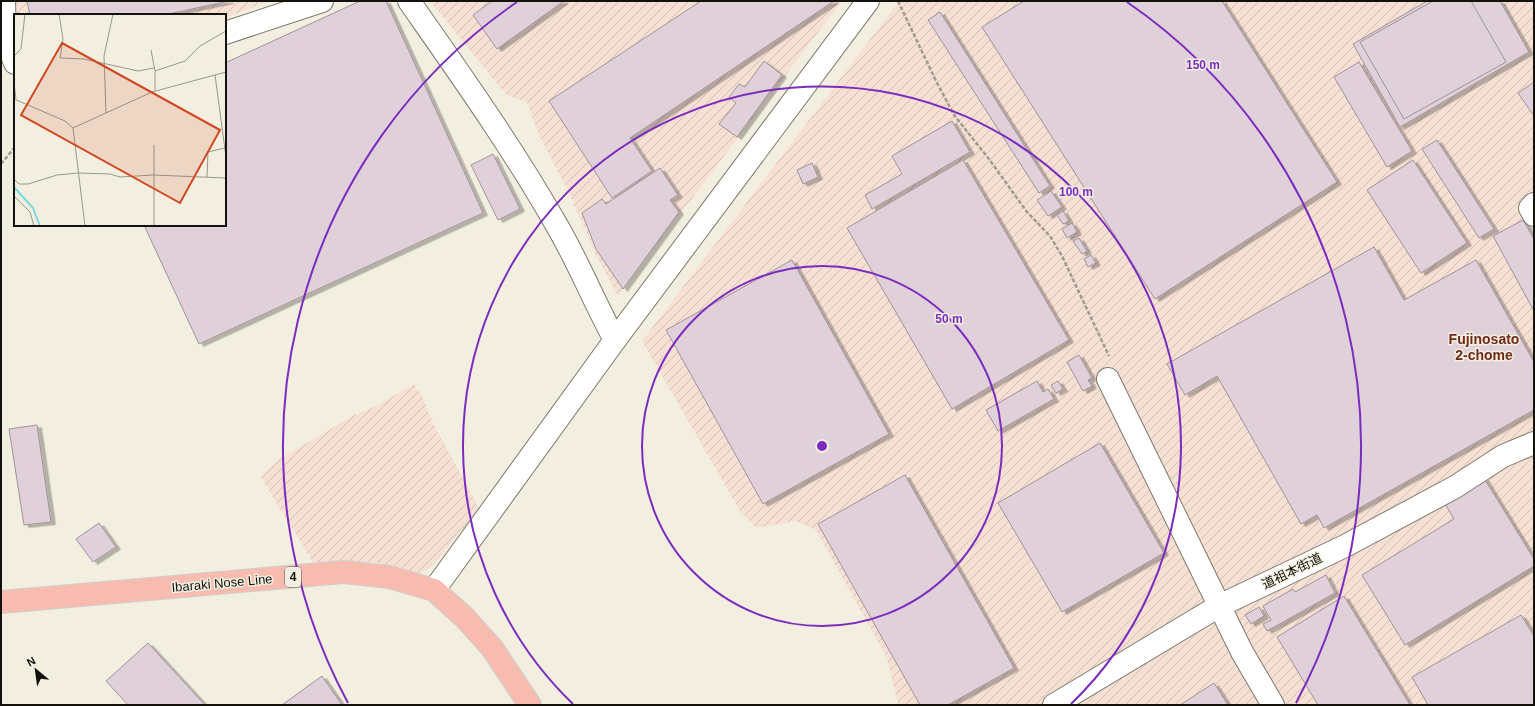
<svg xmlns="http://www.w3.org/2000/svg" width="1535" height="706" font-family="Helvetica,'Noto Sans JP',sans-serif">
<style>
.industrial{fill:url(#industrial-furrows)}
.building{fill:#dfd0d9;stroke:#a0929a;filter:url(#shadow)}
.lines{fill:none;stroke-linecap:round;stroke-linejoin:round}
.minor-casing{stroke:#7c786b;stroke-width:24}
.tertiary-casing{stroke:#7c786b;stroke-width:24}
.primary-casing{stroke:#d0cfce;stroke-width:24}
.path{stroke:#9e9b90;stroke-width:2.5;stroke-dasharray:4 2;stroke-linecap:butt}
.minor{stroke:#fff;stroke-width:22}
.tertiary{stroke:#fff;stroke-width:22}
.primary{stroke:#f7bbaf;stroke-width:22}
.ring{fill:none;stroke:#7b2cbf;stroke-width:2}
.labels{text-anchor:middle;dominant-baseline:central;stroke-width:3;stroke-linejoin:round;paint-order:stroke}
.shield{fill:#f3efe0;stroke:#56544c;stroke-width:1}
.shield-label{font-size:12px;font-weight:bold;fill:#12110c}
.street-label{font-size:13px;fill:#12110c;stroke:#f3efe0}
.neighbourhood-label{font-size:14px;font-weight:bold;fill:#6e2b1a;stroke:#f3efe0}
.inset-river{fill:none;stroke:#77dae3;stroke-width:2}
.inset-road{fill:none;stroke:#99968b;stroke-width:1}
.view{fill:#d04721;fill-opacity:0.15;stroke:#d04721;stroke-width:2}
.inset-edge{fill:none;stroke:#12110c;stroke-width:2}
.centre{fill:#7b2cbf;stroke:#f3efe0;stroke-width:2}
.ring-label{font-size:12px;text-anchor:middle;font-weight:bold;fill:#7b2cbf;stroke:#f3efe0;stroke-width:3;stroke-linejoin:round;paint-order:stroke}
</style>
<defs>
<pattern id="industrial-furrows" width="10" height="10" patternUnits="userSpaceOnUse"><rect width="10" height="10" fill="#f6e0d3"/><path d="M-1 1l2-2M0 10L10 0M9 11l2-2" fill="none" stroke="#d2bfb4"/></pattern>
<filter id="shadow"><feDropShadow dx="4.5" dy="2.5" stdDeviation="0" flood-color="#0004"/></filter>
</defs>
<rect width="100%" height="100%" fill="#f3efe0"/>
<!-- industrial -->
<g class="industrial">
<polygon points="14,1 270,1 225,18 225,15 15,15"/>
<polygon points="430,1 842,1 618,296 596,255 569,193 537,131 527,102 506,95"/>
<polygon points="899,1 1534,1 1534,705 898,705 887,658 816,530 795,521 756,528 740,511 642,341"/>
<polygon points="414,384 422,396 434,425 479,508 433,566 420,574 373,562 314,564 260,476 278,460 352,416 376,406"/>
</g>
<!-- building -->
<g class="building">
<polygon points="27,1 229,1 164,15 30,15"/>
<polygon points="360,1 386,1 483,213 199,344 144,225 225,225 225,63"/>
<polygon points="492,1 564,1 497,49 473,15"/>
<polygon points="701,1 834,1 630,138 652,171 612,198 549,101"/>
<polygon points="1024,1 1222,1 1337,182 1155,299 982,27"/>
<polygon points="1427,1 1500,1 1529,52 1400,127 1353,44"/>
<polygon points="1433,1 1471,1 1506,62 1404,119 1360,42"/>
<polygon points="940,12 1050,186 1039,193 928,20"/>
<polygon points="764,61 782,75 737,137 719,124 736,103 729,97 739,84 745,87"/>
<polygon points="1359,62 1412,151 1387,167 1334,77"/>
<polygon points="1534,82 1534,116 1518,93"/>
<polygon points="952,121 970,152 872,209 865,195 902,174 892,156"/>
<polygon points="1437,140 1494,229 1479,238 1422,149"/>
<polygon points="493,154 520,209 498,220 471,165"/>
<polygon points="963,160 1069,340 952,409 847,228"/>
<polygon points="1413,160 1467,243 1421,273 1367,190"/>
<polygon points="812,163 818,177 803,184 797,170"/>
<polygon points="660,168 678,195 670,200 679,212 623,289 596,249 582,213 602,199 606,204"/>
<polygon points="1051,191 1062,207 1048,216 1037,200"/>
<polygon points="1063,211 1069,221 1063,224 1057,215"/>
<polygon points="1523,220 1534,239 1534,311 1493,236"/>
<polygon points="1072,223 1077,232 1067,238 1062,229"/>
<polygon points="1079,238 1087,251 1082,254 1073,241"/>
<polygon points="1374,247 1404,300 1476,260 1534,362 1534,410 1324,528 1317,515 1301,524 1217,376 1185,395 1167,364"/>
<polygon points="1091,255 1096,263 1088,267 1084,259"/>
<polygon points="792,260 889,434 763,504 666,330"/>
<polygon points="1079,355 1092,378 1088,380 1092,386 1083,391 1067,362"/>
<polygon points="1037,381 1043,392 1048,389 1054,399 998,431 986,410"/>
<polygon points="1058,381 1063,389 1056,393 1051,385"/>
<polygon points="37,425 51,522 24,525 9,429"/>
<polygon points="1100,443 1164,553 1062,612 998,503"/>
<polygon points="905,475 1014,668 948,705 920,705 818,524"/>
<polygon points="1484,478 1534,559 1534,566 1405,645 1362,575 1454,519 1444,502"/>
<polygon points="99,523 116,547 93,562 76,539"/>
<polygon points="1326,575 1335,593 1267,631 1263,624 1271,620 1263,606 1293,589 1295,592"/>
<polygon points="1344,596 1410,705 1318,705 1277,637"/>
<polygon points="1259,607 1264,616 1251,624 1245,615"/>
<polygon points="1521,615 1534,636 1534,705 1428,705 1412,677"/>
<polygon points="148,643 205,705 128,705 106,681"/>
<polygon points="322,676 342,705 282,705"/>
<polygon points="1214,683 1228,705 1180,705"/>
</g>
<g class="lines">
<!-- minor casing -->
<g class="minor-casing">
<g id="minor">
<polyline points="4,1 5,37 15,63"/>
<path d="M409 1C460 74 512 147 556 224 578 261 594 302 615 340"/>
<polyline points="225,33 322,1"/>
<polyline points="1534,204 1530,208 1534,215"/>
<polyline points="1108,379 1242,652 1273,705"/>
<polyline points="1054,705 1219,606 1345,546 1455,487 1503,456 1534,443"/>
</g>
</g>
<!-- tertiary casing -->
<g class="tertiary-casing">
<polyline id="tertiary" points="434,590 615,340 868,1"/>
</g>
<!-- primary casing -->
<g class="primary-casing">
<polyline id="primary" points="1,602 344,572 389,577 434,590 465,618 492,648 530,705"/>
</g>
<!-- path -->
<g class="path">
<polyline points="898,1 936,81 954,115 989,159 1027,212 1050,236 1062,256 1109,356"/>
<polyline points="1,164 15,147"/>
</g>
<!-- minor -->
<use href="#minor" class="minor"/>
<!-- tertiary -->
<use href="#tertiary" class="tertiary"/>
<!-- primary -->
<use href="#primary" class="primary"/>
</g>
<!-- distance rings -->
<g class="ring">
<circle cx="822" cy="446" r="180"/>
<path d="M573 704A359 359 0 1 1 1071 704"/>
<path d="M348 703A539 539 0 0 1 517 2M1127 2A539 539 0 0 1 1296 703"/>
</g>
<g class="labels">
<!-- shield labels -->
<rect class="shield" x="285" y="567" width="16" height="20" rx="3"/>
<g class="shield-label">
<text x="293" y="577">4</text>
</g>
<!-- street labels -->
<g class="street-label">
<text transform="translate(1292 571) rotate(-26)">道祖本街道</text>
<text transform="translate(222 583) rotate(-5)">Ibaraki Nose Line</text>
</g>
<!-- neighbourhood labels -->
<g class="neighbourhood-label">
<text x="1484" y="339">Fujinosato<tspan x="1484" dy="16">2-chome</tspan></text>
</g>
</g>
<!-- overview -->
<g transform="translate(14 14)">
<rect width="212" height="212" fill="#f3efe0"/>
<path class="inset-river" d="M0 173 19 194 26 212"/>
<path class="inset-road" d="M45 0 49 25 46 44 70 45 124 57 140 54M137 36 141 57V77M0 42 7 35 11 0M141 57 171 47 186 32 212 17M201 61 212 143M0 69 2 85M0 85 51 107 59 114 71 212M92 99 90 42 99 0M59 114 138 78 212 58M193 163 194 138 211 134M0 165 5 170H14L43 161 64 159 96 160 106 163 139 161 212 164M0 182 16 198 20 212M212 187V202M140 212V131"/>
<path class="view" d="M48 29 206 116 166 189 7 101Z"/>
<rect width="212" height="212" class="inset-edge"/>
</g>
<circle cx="822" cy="446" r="6" class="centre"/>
<g class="ring-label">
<text x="1203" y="69">150 m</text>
<text x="1076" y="196">100 m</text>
<text x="949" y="323">50 m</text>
</g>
<!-- border -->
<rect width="1535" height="706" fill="none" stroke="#12110c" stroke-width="4"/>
<!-- north arrow -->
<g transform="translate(36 670) rotate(331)" stroke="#f3efe0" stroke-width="3" paint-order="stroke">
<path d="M0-3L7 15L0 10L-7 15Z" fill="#12110c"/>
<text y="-6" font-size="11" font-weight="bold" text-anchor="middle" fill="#12110c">N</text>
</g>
</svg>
